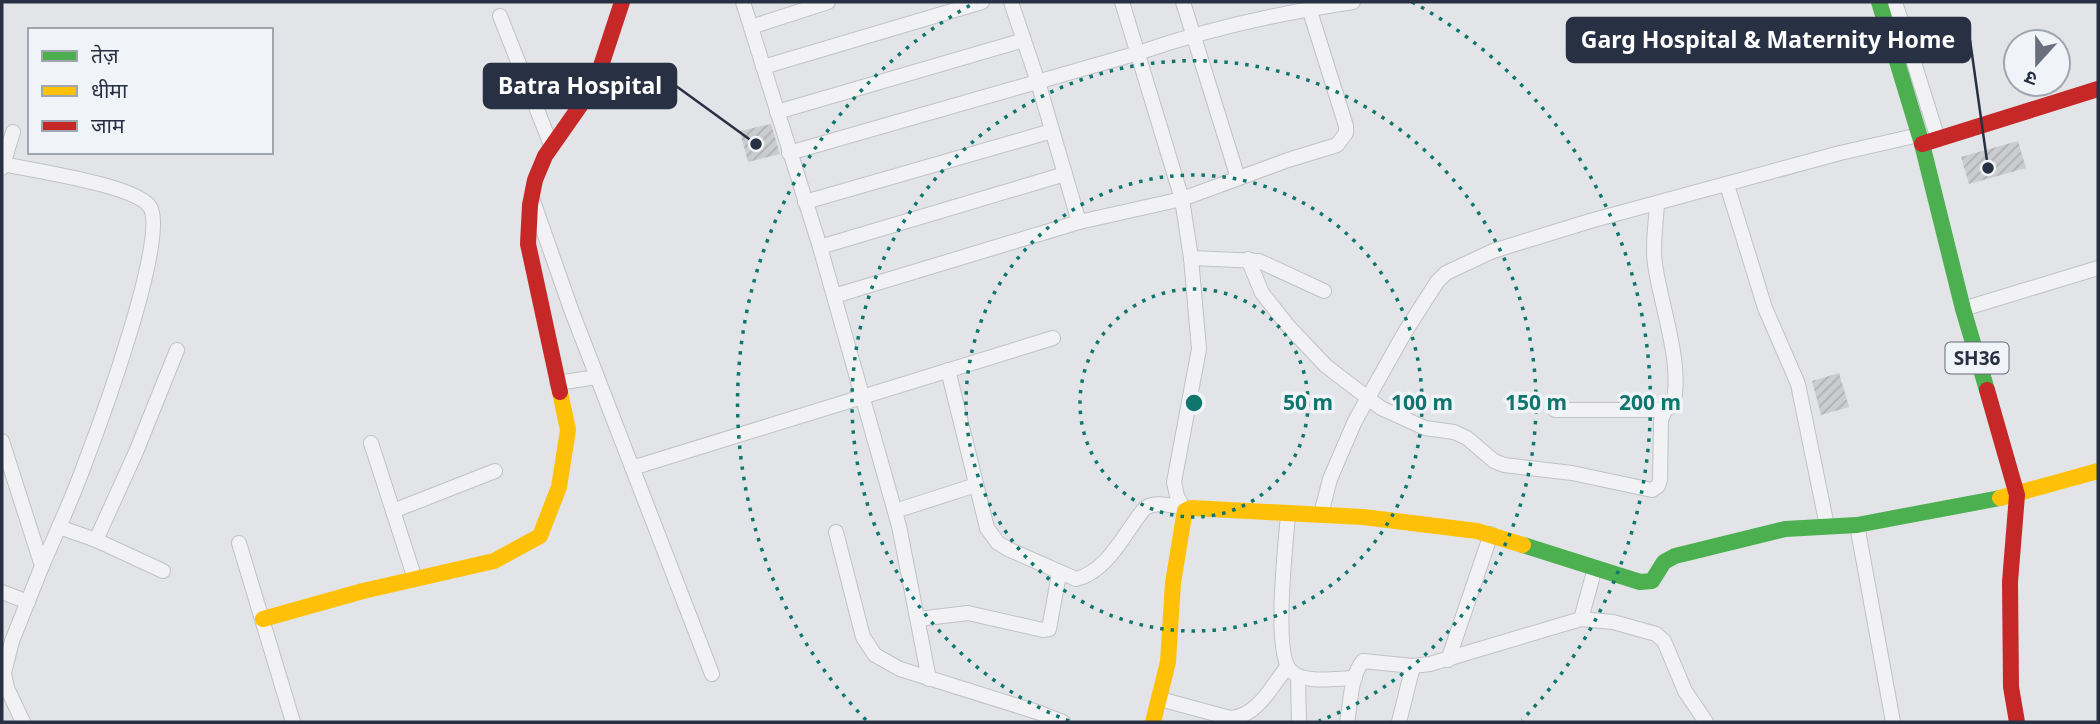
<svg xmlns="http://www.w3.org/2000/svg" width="2100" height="724" font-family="'Noto Sans','Noto Sans Devanagari',sans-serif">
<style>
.building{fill:url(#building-hatch)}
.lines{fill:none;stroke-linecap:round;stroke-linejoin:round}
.street-casing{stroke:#c0c2c6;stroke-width:16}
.street{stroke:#f2f2f4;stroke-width:14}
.fast{stroke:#4caf50;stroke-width:16}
.slow{stroke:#ffc107;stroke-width:16}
.jam{stroke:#c62828;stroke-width:16}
.ring{fill:none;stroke:#0f766e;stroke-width:3.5;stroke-dasharray:3.5 7}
.labels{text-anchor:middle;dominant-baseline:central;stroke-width:7;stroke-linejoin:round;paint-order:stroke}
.shield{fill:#f0f3f7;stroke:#646a79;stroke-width:2}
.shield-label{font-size:19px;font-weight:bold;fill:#283043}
.centre{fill:#0f766e;stroke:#f0f3f7;stroke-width:3.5}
.ring-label{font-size:21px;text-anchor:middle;font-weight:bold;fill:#0f766e;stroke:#f0f3f7;stroke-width:7;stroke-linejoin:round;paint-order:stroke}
.leader{fill:none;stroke:#283043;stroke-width:2.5}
.callout-dot{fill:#283043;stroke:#f0f3f7;stroke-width:2.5}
.callout{fill:#283043;stroke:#283043;stroke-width:2.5}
.callout-label{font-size:23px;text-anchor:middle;font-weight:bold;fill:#fff}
</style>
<defs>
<pattern id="building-hatch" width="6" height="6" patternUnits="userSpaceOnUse" patternTransform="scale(1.75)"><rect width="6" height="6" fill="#cbccd0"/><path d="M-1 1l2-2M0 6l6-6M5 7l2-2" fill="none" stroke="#aeb0b4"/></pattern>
</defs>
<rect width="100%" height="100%" fill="#e2e4e8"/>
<!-- building -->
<g class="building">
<polygon points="771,124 780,154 748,162 740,131"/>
<polygon points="2018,141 2026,168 1969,184 1961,157"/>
<polygon points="1839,373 1849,407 1821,415 1812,381"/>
</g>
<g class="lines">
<!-- street casing -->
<g class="street-casing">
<g id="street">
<polyline points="743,2 820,247 899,526 929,679"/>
<polyline points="1011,2 1038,82 1079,222"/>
<polyline points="1122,2 1182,199 1191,258 1199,349 1174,482 1177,496 1185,511"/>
<polyline points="1183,2 1238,178"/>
<polyline points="1895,2 1938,139"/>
<polyline points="500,16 551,145"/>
<polyline points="751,27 828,2"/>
<polyline points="763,67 982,2"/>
<polyline points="777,112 1024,40"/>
<path d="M789 153 1138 53C1210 28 1279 13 1353 2"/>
<path d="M3 164C30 170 136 185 150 207 169 236 100 424 85 463 73 497 57 531 42 566"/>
<polyline points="2,168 13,132"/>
<polyline points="1727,185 1765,308 1798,384 1827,526"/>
<polyline points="533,201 572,312 712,674"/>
<polyline points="805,202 1052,131"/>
<polyline points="820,247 1065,174"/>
<polyline points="1191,258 1259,261 1324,291"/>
<path d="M1248 259 1262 293 1289 327 1326 366 1381 408 1425 428 1454 432 1467 438 1494 461 1504 465 1572 473 1652 490 1658 486 1660 480 1661 420 1665 410 1672 406C1685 370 1660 303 1655 264 1652 245 1656 223 1657 204"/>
<polyline points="834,296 1079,222 1182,199 1288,160 1337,145 1346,133 1346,126 1309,8"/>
<polyline points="1963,309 2098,268"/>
<path d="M948 370 987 528 998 543 1008 549 1076 579C1109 571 1125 531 1145 508 1156 501 1171 506 1183 507"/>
<polyline points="557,383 597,377"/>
<polyline points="1555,410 1665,410"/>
<polyline points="2,441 42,566 12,641 4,673 7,688 23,722"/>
<polyline points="371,443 415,579"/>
<polyline points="632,468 1053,338"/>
<polyline points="393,511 495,471"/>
<polyline points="895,511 976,485"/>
<path d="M1288 514C1286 542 1272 657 1292 672 1306 684 1337 678 1355 678"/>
<polyline points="1321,514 1330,479 1355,421 1405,332 1437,282 1446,273 1493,251 1590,221 1840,153 1919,135"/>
<polyline points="1857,525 1893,722"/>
<polyline points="59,527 96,540 163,571"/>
<polyline points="836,532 863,637 875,655 900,669 1037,712 1063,722"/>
<polyline points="96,540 136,452 177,350"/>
<polyline points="239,543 293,722"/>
<polyline points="2,592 28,602"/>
<polyline points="918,619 968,613 1043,630 1049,629 1059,574"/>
<polyline points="1581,619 1613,622 1656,634 1664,641 1685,691 1706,722"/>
<polyline points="1448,660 1491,534"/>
<polyline points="1298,677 1299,722"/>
<path d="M1160 699 1230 718C1257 717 1271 687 1287 667"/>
<path d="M1347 722C1351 703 1350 676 1363 661L1413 666 1430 664 1581 619 1595 568"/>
<polyline points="1399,722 1413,666"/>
</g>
</g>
<!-- street -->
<use href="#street" class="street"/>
<!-- fast -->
<g class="fast">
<polyline points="1879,2 1922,144 1963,309 1987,390"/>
<polyline points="1523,545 1640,582 1652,581 1664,562 1675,556 1785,529 1857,525 2000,498"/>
</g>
<!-- slow -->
<g class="slow">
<polyline points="2000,498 2098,471"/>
<polyline points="263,619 363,591 494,561 540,536 559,487 568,430 560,392"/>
<polyline points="1153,722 1168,662 1173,583 1184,516 1185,511 1191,508 1363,517 1477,531 1523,545"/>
</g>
<!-- jam -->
<g class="jam">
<polyline points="1922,144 2098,89"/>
<polyline points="1987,390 2017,495 2010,582 2011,687 2017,722"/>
<polyline points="560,392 528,244 530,205 535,180 545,156 587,96 597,78 622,2"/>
</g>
</g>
<!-- distance rings -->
<g class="ring">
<circle cx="1194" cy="403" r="114"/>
<circle cx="1194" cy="403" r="228"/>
<path d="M1069 721A342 342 0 1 1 1319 721"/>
<path d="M866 720A456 456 0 0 1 976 2M1412 2A456 456 0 0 1 1522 720"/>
</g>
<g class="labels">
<!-- shield labels -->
<rect class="shield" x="1945.5" y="342.5" width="63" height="31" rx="5"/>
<g class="shield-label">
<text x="1977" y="358">SH36</text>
</g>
</g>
<circle cx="1194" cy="403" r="10" class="centre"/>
<g class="ring-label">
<text x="1308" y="410">50 m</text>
<text x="1422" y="410">100 m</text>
<text x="1536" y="410">150 m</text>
<text x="1650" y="410">200 m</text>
</g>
<!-- callouts -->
<path class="leader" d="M1988 168L1970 40M756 144L676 86"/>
<g class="callout-dot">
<circle cx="1988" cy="168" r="7"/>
<circle cx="756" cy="144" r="7"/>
</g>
<g class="callout">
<rect x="1567" y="18" width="403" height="44" rx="7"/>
<rect x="484" y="64" width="192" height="44" rx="7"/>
</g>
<g class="callout-label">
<text x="1768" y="48">Garg Hospital &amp; Maternity Home</text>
<text x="580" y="94">Batra Hospital</text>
</g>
<!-- border -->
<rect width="2100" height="724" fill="none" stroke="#283043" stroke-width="7"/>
<!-- legend -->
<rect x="28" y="28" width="245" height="126" fill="#f0f3f7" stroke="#a0a5af" stroke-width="2"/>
<rect x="42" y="51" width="35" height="10" fill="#4caf50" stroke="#a0a5af" stroke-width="2"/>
<text x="91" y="63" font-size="21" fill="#283043">तेज़</text>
<rect x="42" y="86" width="35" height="10" fill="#ffc107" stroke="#a0a5af" stroke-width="2"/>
<text x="91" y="98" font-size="21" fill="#283043">धीमा</text>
<rect x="42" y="121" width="35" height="10" fill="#c62828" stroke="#a0a5af" stroke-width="2"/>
<text x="91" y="133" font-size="21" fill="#283043">जाम</text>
<!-- north arrow -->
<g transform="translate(2037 63) rotate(201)"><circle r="33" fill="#f0f3f7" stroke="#a0a5af" stroke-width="2"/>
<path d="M0-5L12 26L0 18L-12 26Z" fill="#696f7d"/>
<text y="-10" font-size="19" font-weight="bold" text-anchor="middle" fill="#283043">उ</text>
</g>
</svg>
